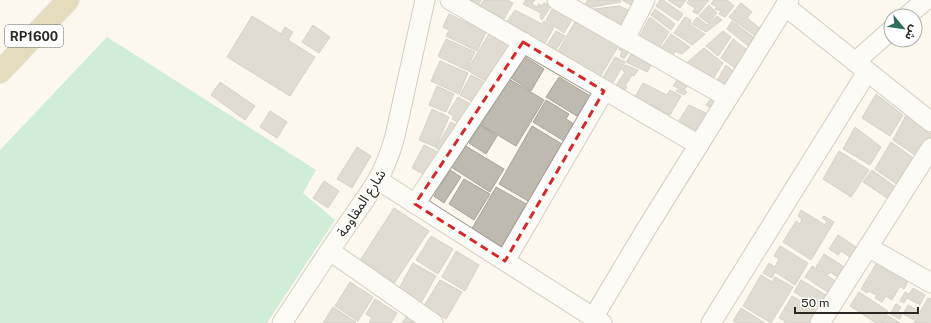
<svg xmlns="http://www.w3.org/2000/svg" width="931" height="323" font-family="'Public Sans','Noto Sans Arabic',sans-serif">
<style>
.green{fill:#9be3b9}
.building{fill:#bebab0;stroke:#a8a49a}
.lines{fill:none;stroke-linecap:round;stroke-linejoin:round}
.street-casing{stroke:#a09c92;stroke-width:21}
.primary-casing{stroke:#d8d8d7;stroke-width:24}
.street{stroke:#fff;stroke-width:19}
.primary{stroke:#cbba83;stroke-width:22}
.marked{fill:none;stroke:#d62828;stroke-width:3;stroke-dasharray:8 5;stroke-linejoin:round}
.labels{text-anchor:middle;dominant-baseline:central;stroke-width:3.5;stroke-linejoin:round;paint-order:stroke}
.shield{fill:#fff;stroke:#696865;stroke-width:1}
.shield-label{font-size:13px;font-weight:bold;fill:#292823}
.street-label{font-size:14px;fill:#292823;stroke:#fff}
</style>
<rect width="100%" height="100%" fill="#fcf8ed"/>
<!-- green -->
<polygon class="green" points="107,37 316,170 303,193 335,220 267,323 0,323 0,150"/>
<!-- building -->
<g class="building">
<polygon points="469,0 481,0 477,8"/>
<polygon points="484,0 507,0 513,3 504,19 479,7"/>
<polygon points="526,0 535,0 532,4 537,7 539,4 542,6 544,3 551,6 542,20 540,18 541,13 523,4"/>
<polygon points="588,0 620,0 621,2 581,9"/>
<polygon points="622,0 640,0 636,8"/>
<polygon points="660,0 663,0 683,14 678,21 656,6"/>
<polygon points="668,0 686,0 680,8"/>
<polygon points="689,0 709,0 698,14 693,12 695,8 687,3"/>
<polygon points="714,0 727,0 734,6 725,17 719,14 721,11 715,9 717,7 711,4"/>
<polygon points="741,3 752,12 747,18 762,30 757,37 729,17"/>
<polygon points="709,5 717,13 708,23 699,16"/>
<polygon points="554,6 573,18 564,33 546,20"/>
<polygon points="619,6 635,13 625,30 586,10"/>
<polygon points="655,9 675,24 671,30 651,15"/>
<polygon points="515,10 542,24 544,21 554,27 544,45 506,23"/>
<polygon points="449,14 486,32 477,51 446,36 449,30 443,27"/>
<polygon points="252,16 281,34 285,27 293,32 288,40 315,57 290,96 227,57"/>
<polygon points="717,16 722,20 706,32 692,24 697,17 707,25"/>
<polygon points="650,17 669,32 659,48 639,37"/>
<polygon points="685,17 691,20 690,25 705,34 692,45 674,33"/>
<polygon points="576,20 619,45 600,77 557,53"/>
<polygon points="732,21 756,39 751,48 727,29"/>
<polygon points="313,25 330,37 319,53 302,42"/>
<polygon points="556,31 565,36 554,53 545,48"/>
<polygon points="723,31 731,37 718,56 706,46"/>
<polygon points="489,34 514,49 489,83 467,70"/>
<polygon points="671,34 690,47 682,54 675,51 673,55 660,50"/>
<polygon points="446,39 475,52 466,70 438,56"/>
<polygon points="733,39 750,52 739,71 721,58"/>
<polygon points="620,45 629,51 624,59 620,56 622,51 619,50"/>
<polygon points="704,48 723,63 711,82 684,65"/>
<polygon points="632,53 652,64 647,72 626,62"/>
<polygon points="524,56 544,69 531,91 511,78"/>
<polygon points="615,57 625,62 612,84 602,79"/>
<polygon points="440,61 468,73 459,94 431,81"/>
<polygon points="625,65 638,70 634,76 632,75 625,86 627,87 624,91 615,87 625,72 622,70"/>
<polygon points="726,65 737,74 727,91 715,84"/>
<polygon points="471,75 490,85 479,105 460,95"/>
<polygon points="559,77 590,96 577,116 546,97"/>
<polygon points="509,79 544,100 516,146 481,125"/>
<polygon points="677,80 687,86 684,90 687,92 684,95 676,91 679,88 673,86"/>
<polygon points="220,82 255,106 245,120 211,95"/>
<polygon points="643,83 667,95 670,90 681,96 670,115 635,97"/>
<polygon points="437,86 454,94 446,112 429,105"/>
<polygon points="876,94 903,115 890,136 862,118"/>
<polygon points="458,97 476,107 465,127 452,119 454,116 448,113"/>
<polygon points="711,99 718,103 715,110 706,105"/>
<polygon points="546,100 569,114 566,119 574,124 564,141 533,122"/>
<polygon points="689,105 710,115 700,133 678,122"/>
<polygon points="432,109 449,117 436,147 419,140"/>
<polygon points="270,111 287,122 277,138 260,127"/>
<polygon points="906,115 931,134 931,139 919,158 893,140"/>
<polygon points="451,122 462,128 447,154 436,148"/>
<polygon points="480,125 497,136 486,154 469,143"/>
<polygon points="532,126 562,144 530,202 499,184"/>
<polygon points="855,127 881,147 870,165 843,149"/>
<polygon points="891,142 919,162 902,188 875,169"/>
<polygon points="424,145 443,155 431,178 412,168"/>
<polygon points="464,145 504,169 490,192 451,167"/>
<polygon points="357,147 371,156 352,188 337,179"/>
<polygon points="839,151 869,170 851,197 823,179"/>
<polygon points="450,170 461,177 444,203 434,196"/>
<polygon points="872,170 900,190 893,202 863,182"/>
<polygon points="464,179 490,194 474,220 449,204"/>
<polygon points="324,181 339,191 328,208 313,198"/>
<polygon points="496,187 528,205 502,250 470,232"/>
<polygon points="394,208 429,231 393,285 359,262"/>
<polygon points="801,210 825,225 827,221 822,218 824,216 834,222 811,260 783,242 796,221 800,224 802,219 798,216"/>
<polygon points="838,235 862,251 851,258 841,251 838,255 829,249"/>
<polygon points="431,236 453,249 438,274 416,260"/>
<polygon points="780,246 808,263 795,285 775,272 772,278 763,273 769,263 775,267 779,259 774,256"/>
<polygon points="456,251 479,265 465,291 442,277"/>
<polygon points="824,254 849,270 843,280 830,272 828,275 816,267"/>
<polygon points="879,259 910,277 904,289 900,286 892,300 886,296 882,302 875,298 877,295 868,291 867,293 861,289"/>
<polygon points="413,263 436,276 421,303 398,290"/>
<polygon points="812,266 840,284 832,295 805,277"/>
<polygon points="761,275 772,282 775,277 793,287 771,323 743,306"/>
<polygon points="440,280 462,292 446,319 424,306"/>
<polygon points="801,280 831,298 823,310 794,292"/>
<polygon points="350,282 373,297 358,321 335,306"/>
<polygon points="913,288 925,295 920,305 907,298 904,303 900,301 905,292 909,294"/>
<polygon points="859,292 888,311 881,323 876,323 850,306"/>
<polygon points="792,296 821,313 815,323 784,323 785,321 779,318"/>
<polygon points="928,298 931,299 931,321 930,323 914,323"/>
<polygon points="375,299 397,313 391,323 369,323 372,318 366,314"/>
<polygon points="896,304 901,307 898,312 902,315 900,319 890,314"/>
<polygon points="908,305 919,311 914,320 903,314"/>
<polygon points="333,307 356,322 355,323 323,323"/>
<polygon points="741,308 765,323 737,323 733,321"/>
<polygon points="887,315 900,323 882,323"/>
<polygon points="407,316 417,323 402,323"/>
</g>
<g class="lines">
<!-- street casing -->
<g class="street-casing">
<g id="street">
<polyline points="450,0 699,145"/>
<polyline points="557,0 727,97"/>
<polyline points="785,6 931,122"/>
<polyline points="907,16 926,0"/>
<polyline points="625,39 645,0"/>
<polyline points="855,62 891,30"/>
<polyline points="378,180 602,323"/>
<polyline points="415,204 523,42"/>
<polyline points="868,247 931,283"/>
<polyline points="330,251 433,323"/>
<polyline points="505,261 604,91"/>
<polyline points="593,318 645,231 789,0"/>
<path d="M282 323C302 293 321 263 341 234 353 216 366 199 377 181 385 167 391 151 395 136L425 0"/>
<polyline points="711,323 867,72"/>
<polyline points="820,323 931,148"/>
</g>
</g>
<!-- primary casing -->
<g class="primary-casing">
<polyline id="primary" points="0,72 68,0"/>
</g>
<!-- street -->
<use href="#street" class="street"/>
<!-- primary -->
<use href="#primary" class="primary"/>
</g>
<!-- marked area -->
<path d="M0 0H931V323H0ZM523 42 604 91 505 261 415 204Z" fill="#fcf8ed" fill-opacity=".55" fill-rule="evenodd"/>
<path class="marked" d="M523 42 604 91 505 261 415 204Z"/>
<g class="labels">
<!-- shield labels -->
<rect class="shield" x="5" y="25" width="58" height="22" rx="3"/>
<g class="shield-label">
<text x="34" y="36">RP1600</text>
</g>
<!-- street labels -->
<g class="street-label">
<text transform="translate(361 203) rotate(-57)">شارع المقاومة</text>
</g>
</g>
<!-- north arrow -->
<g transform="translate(903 28) rotate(119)"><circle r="19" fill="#ffffff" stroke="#a9a9a7"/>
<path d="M0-3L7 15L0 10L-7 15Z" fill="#2e6e5c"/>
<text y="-6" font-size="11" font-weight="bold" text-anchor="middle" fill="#292823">ش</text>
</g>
<!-- scale -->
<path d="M795 307v6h123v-6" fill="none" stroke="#292823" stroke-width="2"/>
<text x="801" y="307" font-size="12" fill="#292823" stroke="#ffffff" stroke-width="3" paint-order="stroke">50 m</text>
</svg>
